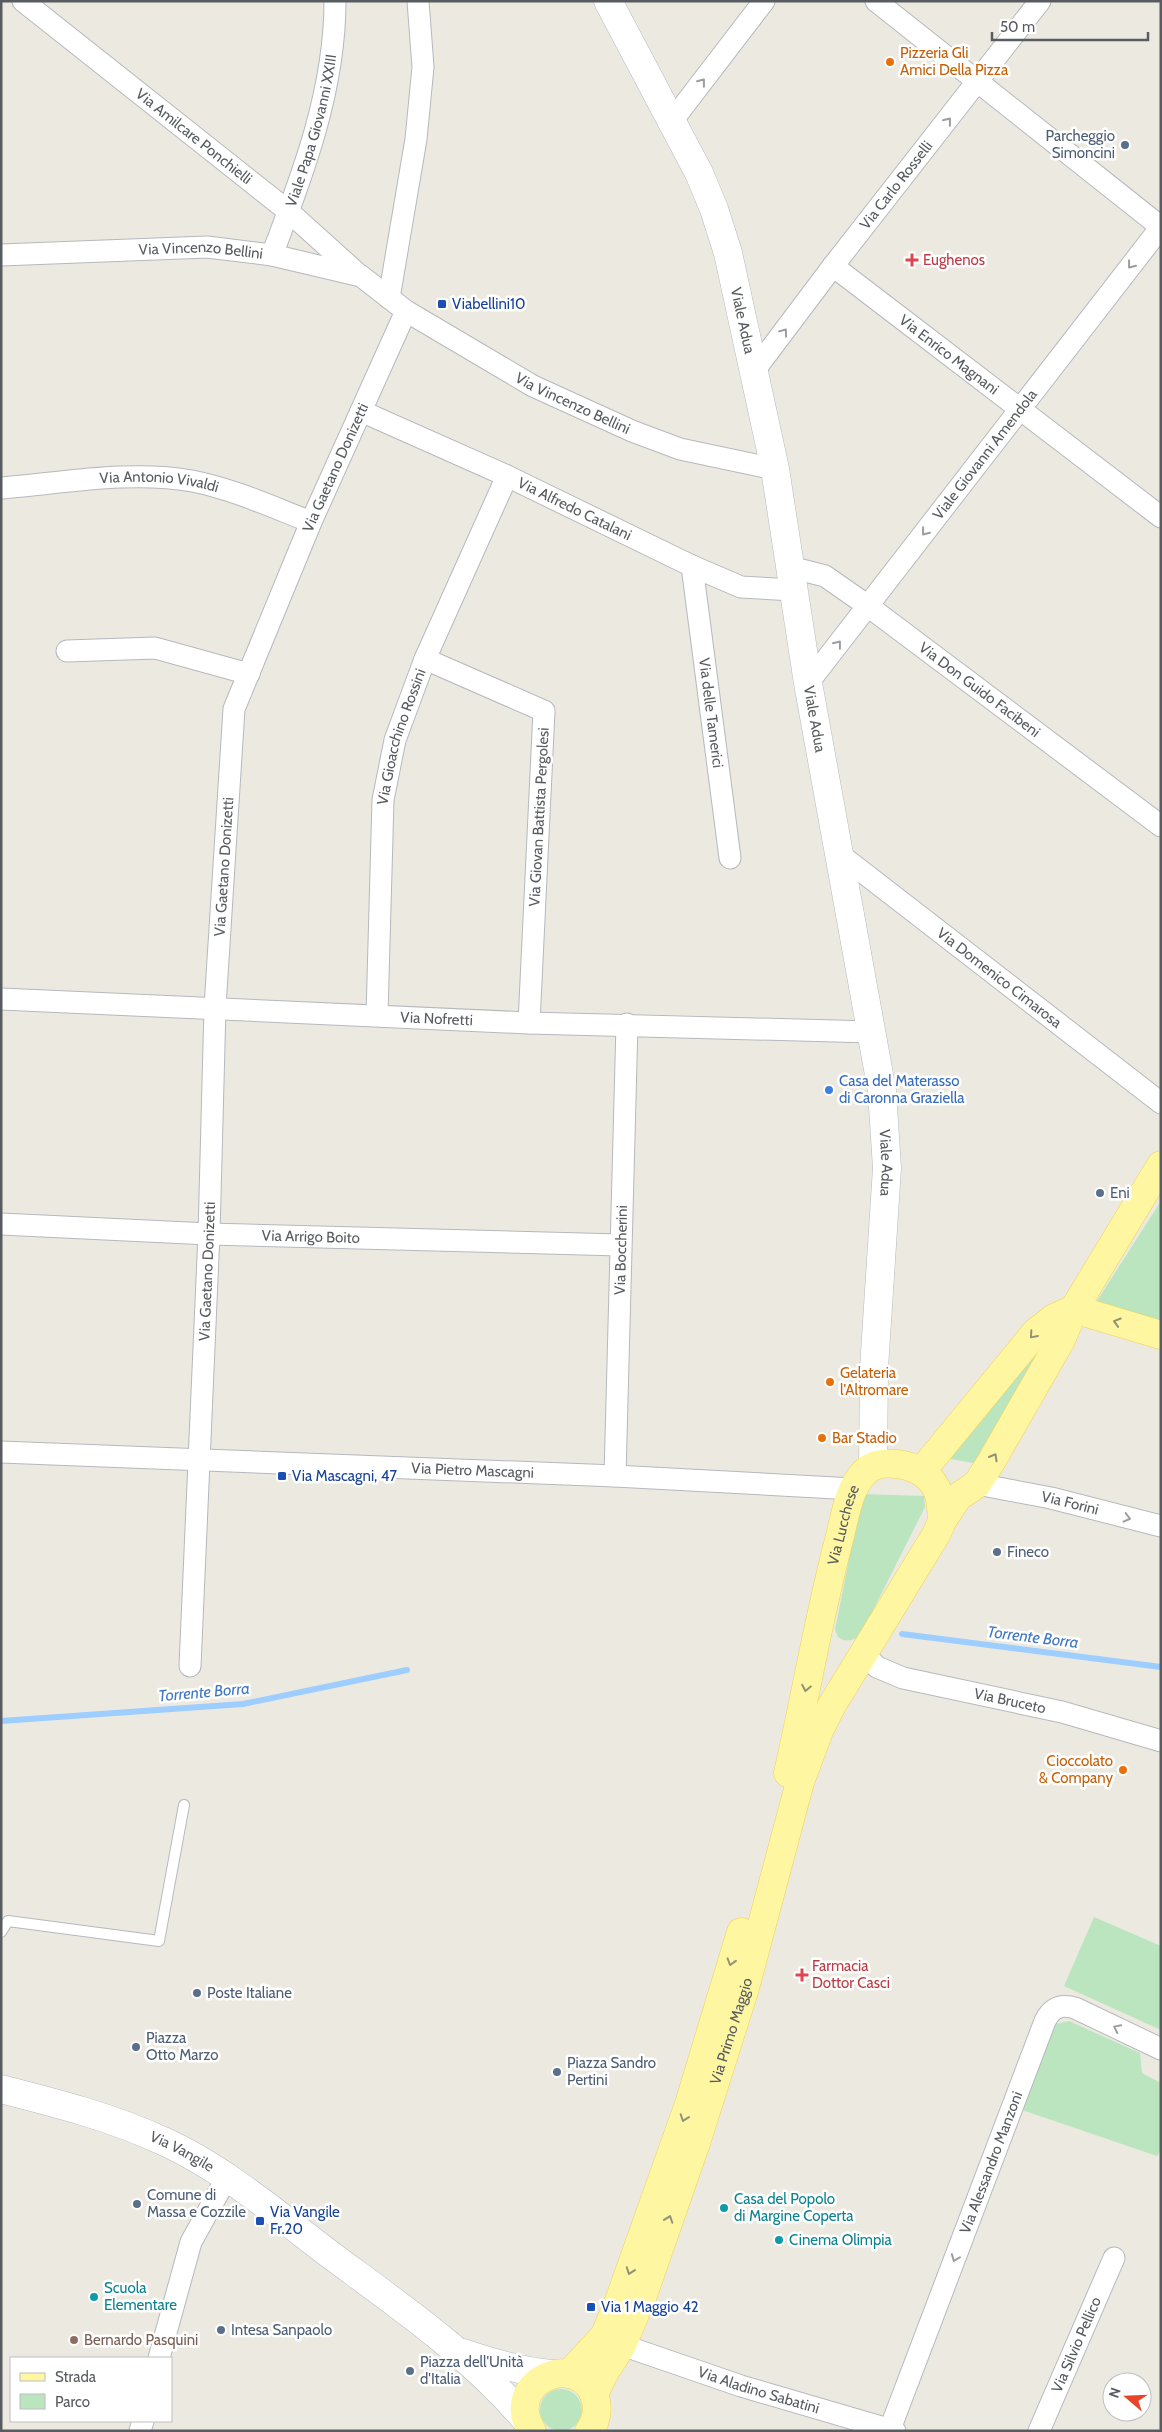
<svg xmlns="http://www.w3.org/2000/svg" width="1162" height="2432" font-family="Cabin,sans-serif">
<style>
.green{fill:#bbe5be}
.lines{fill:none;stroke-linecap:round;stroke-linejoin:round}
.stream{stroke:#9dceff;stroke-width:6}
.lane-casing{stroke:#b5b8bd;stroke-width:12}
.street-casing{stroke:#b5b8bd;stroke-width:23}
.secondary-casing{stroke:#b6b9bf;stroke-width:29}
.primary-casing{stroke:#f2d052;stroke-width:29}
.lane{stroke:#fff;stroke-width:10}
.street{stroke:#fff;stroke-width:21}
.secondary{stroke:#fff;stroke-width:28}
.primary{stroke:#fff6a2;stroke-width:28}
.oneway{stroke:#9b9da0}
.oneway2{stroke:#929278}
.food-dot{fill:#e8710a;stroke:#fff;stroke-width:2}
.service-dot{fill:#5c6f8a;stroke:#fff;stroke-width:2}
.health-dot{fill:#e0444e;stroke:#fff;stroke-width:2}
.transit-dot{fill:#1a4fb4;stroke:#fff;stroke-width:2}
.shop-dot{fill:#3f7fe0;stroke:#fff;stroke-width:2}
.culture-dot{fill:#0f9aa8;stroke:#fff;stroke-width:2}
.education-dot{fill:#8d6e63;stroke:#fff;stroke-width:2}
.labels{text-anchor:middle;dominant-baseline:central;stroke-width:5;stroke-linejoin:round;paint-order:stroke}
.food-label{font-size:15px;fill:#c56008;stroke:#fff;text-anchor:start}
.street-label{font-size:15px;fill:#585c61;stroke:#fff}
.service-label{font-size:15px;fill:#4e5e75;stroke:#fff;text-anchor:start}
.health-label{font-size:15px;fill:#be3a42;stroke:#fff;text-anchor:start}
.transit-label{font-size:15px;fill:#164399;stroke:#fff;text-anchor:start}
.shop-label{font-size:15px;fill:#366cbe;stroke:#fff;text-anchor:start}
.culture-label{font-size:15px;fill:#0d838f;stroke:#fff;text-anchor:start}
.education-label{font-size:15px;fill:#785e54;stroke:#fff;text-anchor:start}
.water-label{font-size:16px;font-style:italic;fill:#3f77c3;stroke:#fff}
</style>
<rect width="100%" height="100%" fill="#eceae0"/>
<!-- green -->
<g class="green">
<polygon points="1161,1201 1161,1322 1095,1304"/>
<polygon points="1043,1342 1050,1343 979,1464 945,1458"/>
<path d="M862 1494 924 1496 925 1507 861 1634C854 1641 846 1643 838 1637L835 1630Z"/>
<polygon points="1094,1917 1161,1946 1161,2030 1064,1986"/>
<polygon points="1069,2021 1140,2053 1142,2073 1161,2083 1161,2150 1157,2156 1022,2110 1056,2024"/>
<circle cx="561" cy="2410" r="21"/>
</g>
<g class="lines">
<!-- stream -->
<g class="stream">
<polyline points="902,1634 1161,1667"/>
<polyline points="1,1721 243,1704 407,1670"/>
</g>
<!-- lane casing -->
<g class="lane-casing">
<polyline id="lane" points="1,1932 8,1921 159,1941 184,1805"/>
</g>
<!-- street casing -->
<g class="street-casing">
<g id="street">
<path id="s1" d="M23 1 288 211 359 275"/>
<polyline points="876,1 1161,227"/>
<polyline points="672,121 764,1"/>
<path id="s2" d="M1 255 207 247 272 255 361 276 406 311 533 386 632 431 680 449 775 469"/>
<path id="s3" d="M272 255C303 174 335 90 335 1"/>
<path id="s4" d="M833 266 1161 517"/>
<polyline points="389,298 416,139 423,67 418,1"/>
<path id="s5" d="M754 371 833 266 1040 1"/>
<path id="s6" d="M361 411 507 476 692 566 741 587 793 590"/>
<path id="s7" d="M1 488C63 483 131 470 192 481 233 489 272 507 311 522"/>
<path id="s8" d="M692 566 730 858"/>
<path id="s9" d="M790 567 825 576 868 606 1161 826"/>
<polyline points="67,651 155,648 249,674"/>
<polyline points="425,659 544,711 529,1023"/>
<path id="s10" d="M808 683 1161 227"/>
<path id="s11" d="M838 853 1161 1103"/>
<path id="s12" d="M1 999 529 1023 872 1032"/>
<path id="s13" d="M377 1015 383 800 395 740 425 659 507 476"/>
<path id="s14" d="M1 1224 209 1234 620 1245"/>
<path id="s15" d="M1 1452 615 1476 854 1489"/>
<path id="s16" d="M615 1476 627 1024"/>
<path id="s17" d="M977 1484 1051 1498 1161 1526"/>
<path id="s18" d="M864 1654 877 1667 903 1678 1062 1712 1161 1741"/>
<path id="s19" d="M190 1666 209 1234 215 1007 234 709 311 522 406 311"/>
<path id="s20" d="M622 2345 741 2386 895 2431"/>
<polyline points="159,2358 191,2242 226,2179"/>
<path id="s21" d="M890 2429 1045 2021C1052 2007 1061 2004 1075 2008L1161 2049"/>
<polyline points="140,2431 143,2421"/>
<path id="s22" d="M1039 2431 1114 2258"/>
</g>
</g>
<!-- secondary casing -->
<g class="secondary-casing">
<g id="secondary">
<path id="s23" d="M608 1 699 173 714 209 728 253 775 469 808 683 882 1091 887 1168 874 1368 873 1466"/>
<path id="s24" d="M1 2089C56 2103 111 2117 163 2141 221 2167 277 2214 328 2253 398 2305 470 2354 526 2420"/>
<path d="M463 2353C492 2363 521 2371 551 2374"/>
</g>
</g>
<!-- primary casing -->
<g class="primary-casing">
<g id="primary">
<polyline points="1074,1309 1161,1335"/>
<polyline points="921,1472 1036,1332 1054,1318 1074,1309"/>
<path id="s25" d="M788 1773C806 1694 819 1615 840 1536 845 1516 849 1488 864 1473 877 1458 909 1463 924 1474 941 1487 941 1501 942 1521"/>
<polyline points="569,2374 605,2335 620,2298 689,2104 741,1932"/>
<path id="s26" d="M594 2395 603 2375 622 2345 643 2295 696 2143 745 1988 800 1782 819 1731 832 1705 937 1533 942 1521 958 1497 977 1484 991 1462 1061 1340 1074 1309 1161 1165"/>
<path d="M532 2431C500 2379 584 2348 596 2401 598 2412 596 2422 589 2431"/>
</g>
</g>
<!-- lane -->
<use href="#lane" class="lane"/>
<!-- street -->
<use href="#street" class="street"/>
<!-- secondary -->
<use href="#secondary" class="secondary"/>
<!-- primary -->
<use href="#primary" class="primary"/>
</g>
<!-- one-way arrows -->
<defs><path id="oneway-chevron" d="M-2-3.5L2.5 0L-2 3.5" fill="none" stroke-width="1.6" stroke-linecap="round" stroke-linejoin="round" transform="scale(1.25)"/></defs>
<g class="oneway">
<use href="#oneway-chevron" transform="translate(702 82) rotate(-52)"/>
<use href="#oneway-chevron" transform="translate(948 121) rotate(-52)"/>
<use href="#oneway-chevron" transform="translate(1131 265) rotate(128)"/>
<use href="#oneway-chevron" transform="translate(784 332) rotate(-53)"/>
<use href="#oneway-chevron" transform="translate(925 532) rotate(128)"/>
<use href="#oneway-chevron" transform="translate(838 644) rotate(-52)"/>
<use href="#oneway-chevron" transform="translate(1127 1518) rotate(14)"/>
<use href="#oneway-chevron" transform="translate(1117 2028) rotate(-154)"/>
<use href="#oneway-chevron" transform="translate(955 2258) rotate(111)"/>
</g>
<g class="oneway2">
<use href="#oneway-chevron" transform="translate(1117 1322) rotate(-163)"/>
<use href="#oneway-chevron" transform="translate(1033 1335) rotate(131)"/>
<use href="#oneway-chevron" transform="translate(994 1457) rotate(-60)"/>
<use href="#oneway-chevron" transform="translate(806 1688) rotate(101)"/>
<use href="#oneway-chevron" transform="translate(731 1962) rotate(107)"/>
<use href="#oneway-chevron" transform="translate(684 2118) rotate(109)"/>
<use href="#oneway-chevron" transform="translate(669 2219) rotate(-71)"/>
<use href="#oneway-chevron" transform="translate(630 2271) rotate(110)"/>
</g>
<!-- markers -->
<g class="food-dot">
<circle cx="890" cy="62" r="5"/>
<circle cx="830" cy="1382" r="5"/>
<circle cx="822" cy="1438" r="5"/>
<circle cx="1123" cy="1770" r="5"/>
</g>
<g class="service-dot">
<circle cx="1125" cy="145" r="5"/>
<circle cx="1100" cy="1193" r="5"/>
<circle cx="997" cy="1552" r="5"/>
<circle cx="197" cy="1993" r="5"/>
<circle cx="136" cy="2047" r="5"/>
<circle cx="557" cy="2072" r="5"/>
<circle cx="137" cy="2204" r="5"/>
<circle cx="221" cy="2330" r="5"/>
<circle cx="410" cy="2371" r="5"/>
</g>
<g class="health-dot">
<path d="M909.5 252.5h5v5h5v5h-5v5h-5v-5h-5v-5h5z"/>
<path d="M799.5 1967.5h5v5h5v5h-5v5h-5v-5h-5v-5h5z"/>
</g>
<g class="transit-dot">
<rect x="437" y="299" width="10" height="10" rx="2.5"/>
<rect x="277" y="1471" width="10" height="10" rx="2.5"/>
<rect x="255" y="2216" width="10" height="10" rx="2.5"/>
<rect x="586" y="2302" width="10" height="10" rx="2.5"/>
</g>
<circle class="shop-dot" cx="829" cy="1090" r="5"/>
<g class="culture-dot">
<circle cx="724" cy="2208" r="5"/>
<circle cx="779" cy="2240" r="5"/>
<circle cx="94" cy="2297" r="5"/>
</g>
<circle class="education-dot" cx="74" cy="2340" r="5"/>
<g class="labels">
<!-- food labels -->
<g class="food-label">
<text x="900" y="53">Pizzeria Gli<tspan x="900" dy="17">Amici Della Pizza</tspan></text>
<text x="840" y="1373">Gelateria<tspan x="840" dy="17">l'Altromare</tspan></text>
<text x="832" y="1438">Bar Stadio</text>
<text x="1113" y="1761" text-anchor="end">Cioccolato<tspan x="1113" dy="17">&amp; Company</tspan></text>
</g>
<!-- street labels -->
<g class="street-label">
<text stroke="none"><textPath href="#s3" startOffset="131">Viale Papa Giovanni XXIII</textPath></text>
<text stroke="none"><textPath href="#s1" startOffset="218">Via Amilcare Ponchielli</textPath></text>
<text stroke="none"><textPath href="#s5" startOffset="234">Via Carlo Rosselli</textPath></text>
<text stroke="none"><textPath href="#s2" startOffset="200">Via Vincenzo Bellini</textPath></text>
<text stroke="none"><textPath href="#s23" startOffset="349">Viale Adua</textPath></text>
<text stroke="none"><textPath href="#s4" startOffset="146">Via Enrico Magnani</textPath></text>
<text stroke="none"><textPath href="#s2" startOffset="611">Via Vincenzo Bellini</textPath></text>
<text stroke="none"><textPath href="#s10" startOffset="289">Viale Giovanni Amendola</textPath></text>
<text stroke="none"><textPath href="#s19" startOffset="1220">Via Gaetano Donizetti</textPath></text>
<text stroke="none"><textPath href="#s7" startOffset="159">Via Antonio Vivaldi</textPath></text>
<text stroke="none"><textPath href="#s6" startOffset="235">Via Alfredo Catalani</textPath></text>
<text stroke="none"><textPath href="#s9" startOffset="228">Via Don Guido Facibeni</textPath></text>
<text stroke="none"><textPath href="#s8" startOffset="148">Via delle Tamerici</textPath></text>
<text stroke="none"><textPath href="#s23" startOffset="754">Viale Adua</textPath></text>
<text stroke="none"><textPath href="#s13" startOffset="281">Via Gioacchino Rossini</textPath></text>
<text transform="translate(539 817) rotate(-87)">Via Giovan Battista Pergolesi</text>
<text stroke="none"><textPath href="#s19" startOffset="800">Via Gaetano Donizetti</textPath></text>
<text stroke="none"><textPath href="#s11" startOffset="204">Via Domenico Cimarosa</textPath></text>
<text stroke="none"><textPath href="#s12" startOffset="436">Via Nofretti</textPath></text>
<text stroke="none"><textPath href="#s23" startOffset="1204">Viale Adua</textPath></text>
<text stroke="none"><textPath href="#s14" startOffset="310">Via Arrigo Boito</textPath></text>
<text stroke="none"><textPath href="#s16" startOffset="226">Via Boccherini</textPath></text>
<text stroke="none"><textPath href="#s19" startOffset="395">Via Gaetano Donizetti</textPath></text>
<text stroke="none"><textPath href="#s15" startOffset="472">Via Pietro Mascagni</textPath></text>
<text stroke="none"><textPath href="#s17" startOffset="95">Via Forini</textPath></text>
<text stroke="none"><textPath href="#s25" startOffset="254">Via Lucchese</textPath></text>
<text stroke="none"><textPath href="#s18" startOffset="156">Via Bruceto</textPath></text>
<text stroke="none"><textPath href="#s26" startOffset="390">Via Primo Maggio</textPath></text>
<text stroke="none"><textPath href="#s24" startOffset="192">Via Vangile</textPath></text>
<text stroke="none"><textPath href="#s21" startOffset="285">Via Alessandro Manzoni</textPath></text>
<text stroke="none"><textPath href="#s22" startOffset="94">Via Silvio Pellico</textPath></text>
<text stroke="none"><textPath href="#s20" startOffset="144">Via Aladino Sabatini</textPath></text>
</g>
<!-- service labels -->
<g class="service-label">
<text x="1115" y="136" text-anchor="end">Parcheggio<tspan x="1115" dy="17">Simoncini</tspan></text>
<text x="1110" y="1193">Eni</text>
<text x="1007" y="1552">Fineco</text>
<text x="207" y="1993">Poste Italiane</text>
<text x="146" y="2038">Piazza<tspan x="146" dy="17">Otto Marzo</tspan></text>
<text x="567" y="2063">Piazza Sandro<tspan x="567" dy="17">Pertini</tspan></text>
<text x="147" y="2195">Comune di<tspan x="147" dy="17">Massa e Cozzile</tspan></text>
<text x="231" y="2330">Intesa Sanpaolo</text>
<text x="420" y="2362">Piazza dell'Unità<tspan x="420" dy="17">d'Italia</tspan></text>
</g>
<!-- health labels -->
<g class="health-label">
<text x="923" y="260">Eughenos</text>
<text x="812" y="1966">Farmacia<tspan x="812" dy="17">Dottor Casci</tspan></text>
</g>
<!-- transit labels -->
<g class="transit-label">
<text x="452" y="304">Viabellini10</text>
<text x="292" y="1476">Via Mascagni, 47</text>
<text x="270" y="2212">Via Vangile<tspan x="270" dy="17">Fr.20</tspan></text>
<text x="601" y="2307">Via 1 Maggio 42</text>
</g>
<!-- shop labels -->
<g class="shop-label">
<text x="839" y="1081">Casa del Materasso<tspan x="839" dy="17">di Caronna Graziella</tspan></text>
</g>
<!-- culture labels -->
<g class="culture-label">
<text x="734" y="2199">Casa del Popolo<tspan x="734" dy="17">di Margine Coperta</tspan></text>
<text x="789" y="2240">Cinema Olimpia</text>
<text x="104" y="2288">Scuola<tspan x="104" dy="17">Elementare</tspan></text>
</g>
<!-- education labels -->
<g class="education-label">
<text x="84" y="2340">Bernardo Pasquini</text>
</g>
<!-- water labels -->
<g class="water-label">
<text transform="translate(1033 1637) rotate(7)">Torrente Borra</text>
<text transform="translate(204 1692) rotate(-5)">Torrente Borra</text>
</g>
</g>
<!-- border -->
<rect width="1162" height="2432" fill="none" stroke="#585c61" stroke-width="5"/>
<!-- legend -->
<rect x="10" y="2357" width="162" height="65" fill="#ffffff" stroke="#bcbec0"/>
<rect x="20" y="2373" width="25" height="8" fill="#fff6a2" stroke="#bcbec0"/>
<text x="55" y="2382" font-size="15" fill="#585c61">Strada</text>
<rect x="20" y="2394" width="25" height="15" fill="#bbe5be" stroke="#bcbec0"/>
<text x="55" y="2407" font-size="15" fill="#585c61">Parco</text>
<!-- north arrow -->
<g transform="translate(1127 2397) rotate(289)"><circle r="24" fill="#ffffff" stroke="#bcbec0"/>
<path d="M0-4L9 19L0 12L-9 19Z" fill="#ea4327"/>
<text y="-8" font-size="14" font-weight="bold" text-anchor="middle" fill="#585c61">N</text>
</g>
<!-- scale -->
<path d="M992 32v8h156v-8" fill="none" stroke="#585c61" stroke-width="2.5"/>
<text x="1000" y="32" font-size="15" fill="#585c61" stroke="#ffffff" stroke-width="4" paint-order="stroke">50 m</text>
</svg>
